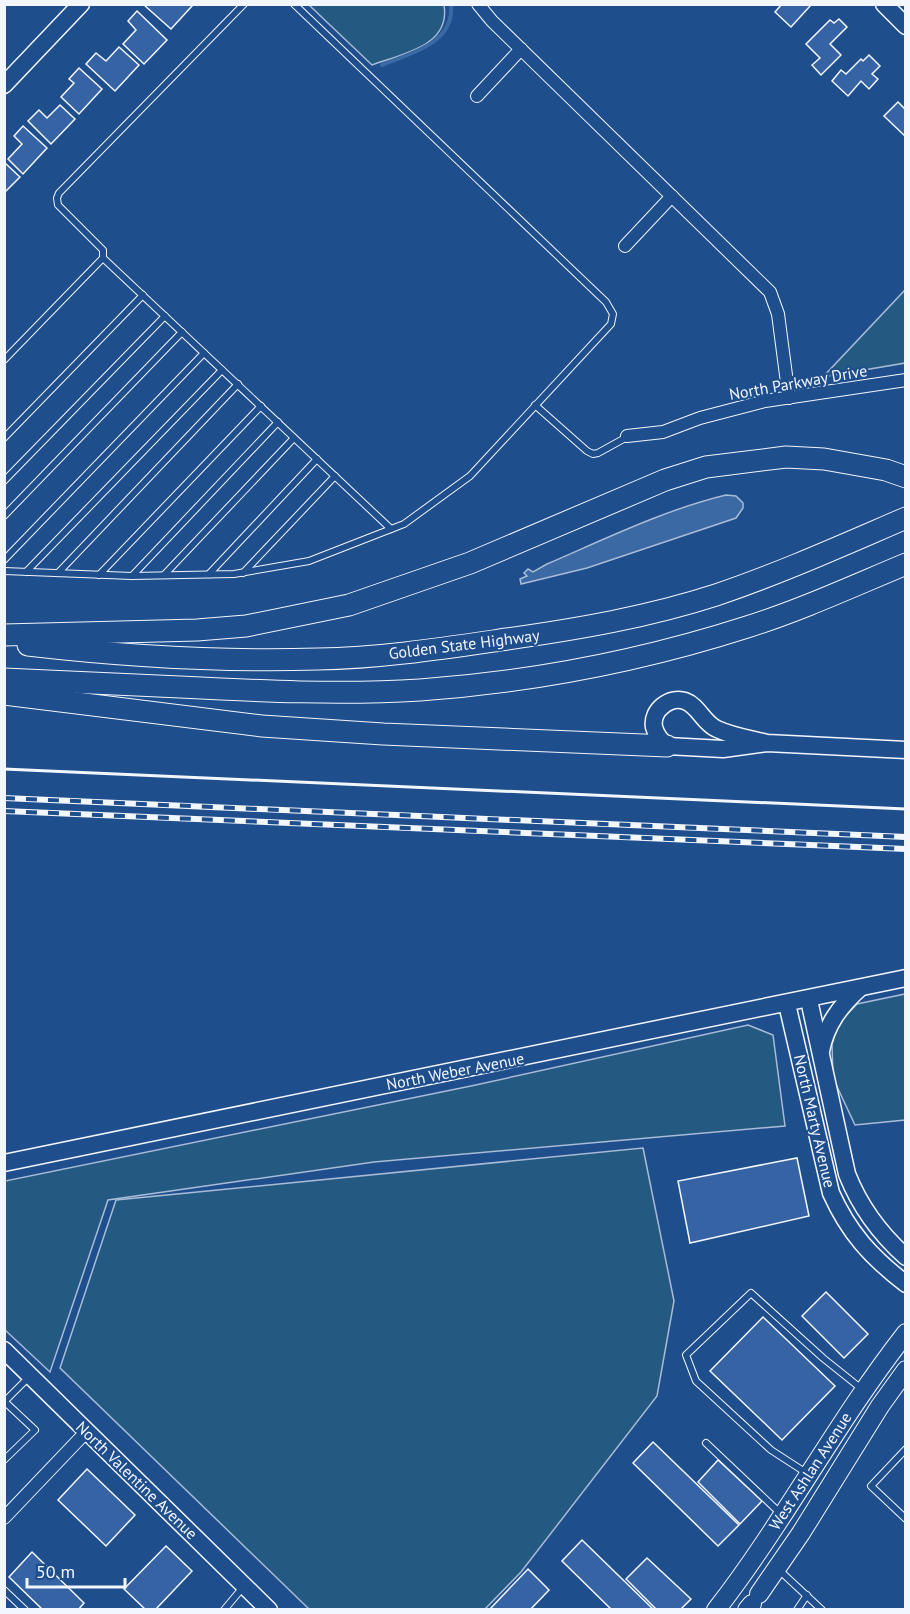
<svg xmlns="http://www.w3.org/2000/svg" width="910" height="1614" font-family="'PT Sans',sans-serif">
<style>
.green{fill:#245a82;stroke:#a8bbd7;stroke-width:1.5}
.water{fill:#3b69a3;stroke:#a8bbd7;stroke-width:1.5}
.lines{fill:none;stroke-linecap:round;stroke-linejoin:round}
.stream{stroke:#3b69a3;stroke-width:4}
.building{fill:#3563a3;stroke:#f2f6ff;stroke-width:1.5}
.lane-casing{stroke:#f2f6ff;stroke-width:8}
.street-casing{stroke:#f2f6ff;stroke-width:14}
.secondary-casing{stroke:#f2f6ff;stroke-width:19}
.primary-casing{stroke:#f2f6ff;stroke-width:20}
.highway-casing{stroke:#f2f6ff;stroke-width:23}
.lane{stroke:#1f4e8c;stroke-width:6}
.street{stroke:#1f4e8c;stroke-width:12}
.secondary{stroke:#1f4e8c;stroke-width:16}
.primary{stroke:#1f4e8c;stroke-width:18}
.highway{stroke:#1f4e8c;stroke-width:21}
.rail-casing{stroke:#f2f6ff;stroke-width:6}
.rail{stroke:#1f4e8c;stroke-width:4;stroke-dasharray:11;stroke-linecap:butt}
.wall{stroke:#f2f6ff;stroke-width:3}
.labels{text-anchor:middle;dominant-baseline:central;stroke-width:4.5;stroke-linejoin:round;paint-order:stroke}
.street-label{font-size:16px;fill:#f2f6ff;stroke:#1f4e8c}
</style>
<rect width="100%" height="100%" fill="#1f4e8c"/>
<!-- green -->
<g class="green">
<path d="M309 5H444C451 46 402 54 372 65Z"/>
<polygon points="905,290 905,363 823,377"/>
<polygon points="905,994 905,1120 855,1125 833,1078 832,1044 839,1023 857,1004"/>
<polygon points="748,1025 773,1035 785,1126 374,1162 108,1200 50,1372 5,1330 5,1181 471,1086"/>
<polygon points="643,1148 674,1301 657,1396 521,1572 485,1609 309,1609 60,1368 116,1200"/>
</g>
<!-- water -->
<path class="water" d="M726 495 736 496 743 503V508L736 518 587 568 521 584 520 579 527 576 524 573 528 569 533 572 547 564C605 539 664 510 726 495Z"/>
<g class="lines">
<!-- stream -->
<path class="stream" d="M382 65C410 53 455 44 451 4"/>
</g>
<!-- building -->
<g class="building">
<polygon points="190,4 192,6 171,29 144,5"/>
<polygon points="782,4 811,4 811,5 791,27 775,12"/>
<polygon points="137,11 167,40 144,64 123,44 136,30 128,21"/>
<polygon points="839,19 847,27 830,44 841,55 821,75 812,65 820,58 806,44 830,20 834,23"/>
<polygon points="119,47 139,65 115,91 86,64 96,53 106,61"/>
<polygon points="869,55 880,66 872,74 878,79 869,89 861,81 848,96 832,81 841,70 846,74 861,59 863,61"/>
<polygon points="79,68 102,89 79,114 61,97 74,83 69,79"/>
<polygon points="898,102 904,108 906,107 906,137 884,116"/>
<polygon points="60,105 75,119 51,144 28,121 39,110 47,118"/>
<polygon points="23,126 47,148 23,174 8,159 22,144 14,136"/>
<polygon points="5,163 20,177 4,193 4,164"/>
<polygon points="797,1158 809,1216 690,1243 678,1181"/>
<polygon points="826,1292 868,1334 844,1358 802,1316"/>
<polygon points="763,1317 835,1386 782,1440 710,1371"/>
<polygon points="653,1442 739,1525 718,1546 633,1463"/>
<polygon points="718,1460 762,1501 740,1524 698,1482"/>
<polygon points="87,1469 135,1515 106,1546 58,1500"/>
<polygon points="582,1540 654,1610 612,1610 562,1561"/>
<polygon points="166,1546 192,1571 155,1610 146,1610 124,1589"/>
<polygon points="32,1552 84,1603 78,1610 43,1610 9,1577"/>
<polygon points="647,1558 691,1599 680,1610 657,1610 626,1579"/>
<polygon points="528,1569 549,1590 530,1610 489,1610"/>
</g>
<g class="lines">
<!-- lane casing -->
<g class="lane-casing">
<g id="lane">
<polyline points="103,258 391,529"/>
<polyline points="4,360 103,258 103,250 58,205 57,198 59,193 244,4"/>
<polyline points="535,405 587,451 593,454 598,453 627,437"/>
<polyline points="4,438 143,295"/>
<polyline points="4,481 165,316"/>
<polyline points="4,516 182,332"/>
<polyline points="4,560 204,353"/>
<polyline points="4,571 132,576 234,574 309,561 404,524 470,476 611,324 613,314 606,302 294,4"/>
<polyline points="26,572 222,370"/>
<polyline points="58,573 238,384"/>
<polyline points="243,573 335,476"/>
<polyline points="209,574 317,459"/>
<polyline points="99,575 261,406"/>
<polyline points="164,575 294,438"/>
<polyline points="132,576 278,422"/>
<polyline points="4,1401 35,1430 4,1460"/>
<polyline points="5,1401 30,1376"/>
<polyline points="706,1443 780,1513"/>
<polyline points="906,1449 871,1486 906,1519"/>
<polyline points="808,1474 771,1450 696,1381 686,1355 751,1293 823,1358 863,1390"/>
<polyline points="778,1569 822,1610"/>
<polyline points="4,1590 25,1610"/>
<polyline points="224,1610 244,1586"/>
<polyline points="797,1610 807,1595"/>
</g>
</g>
<!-- street casing -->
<g class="street-casing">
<g id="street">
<polyline points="478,4 492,21 770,292 778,314 789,398"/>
<polyline points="477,96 521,49"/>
<polyline points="625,246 672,196"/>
<polyline points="627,436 663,432 700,418 765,401 906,380"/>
<polyline points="4,1518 87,1431"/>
</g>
</g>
<!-- secondary casing -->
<g class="secondary-casing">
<g id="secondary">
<polyline points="884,4 906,26"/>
<polyline points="4,85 81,4"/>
<path d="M767 743C751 739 732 736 717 729 703 723 699 706 685 701 670 696 651 710 654 727 656 735 661 741 667 746L723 749 767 743 906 750"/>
<path d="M809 1000 847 1174C860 1207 879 1233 906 1257"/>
<path d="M787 1004 831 1193C849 1233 871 1257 906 1284"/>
<path d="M821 1051C826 1025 840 1006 860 988"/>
<polyline points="4,1163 906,978"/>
<polyline points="4,1350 269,1610"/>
</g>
</g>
<!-- primary casing -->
<g class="primary-casing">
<g id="primary">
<polyline points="759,1594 801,1533 880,1406 906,1370"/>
<path d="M716 1610C785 1521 837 1421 906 1333"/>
<polyline points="747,1610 752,1604"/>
</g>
</g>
<!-- highway casing -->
<g class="highway-casing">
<g id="highway">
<polyline points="4,635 197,630 246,626 349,605 470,563 665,480 706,467 786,457 824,459 886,470 906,477"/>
<path d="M28 645C123 656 222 662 318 659 381 658 445 648 507 639 578 629 648 617 716 595 781 573 843 545 906 518"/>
<path d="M4 679C63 682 122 684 180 687 260 691 340 695 420 690 531 682 641 661 747 627 801 610 853 586 906 564"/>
<polyline points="4,694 262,726 383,734 667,746"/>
</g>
</g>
<!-- lane -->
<use href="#lane" class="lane"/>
<!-- street -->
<use href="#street" class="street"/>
<!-- secondary -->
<use href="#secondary" class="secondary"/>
<!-- primary -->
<use href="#primary" class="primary"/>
<!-- highway -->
<use href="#highway" class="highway"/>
<!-- rail casing -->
<g class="rail-casing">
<g id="rail">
<polyline points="4,798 906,837"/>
<polyline points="4,811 906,849"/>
</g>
</g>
<!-- rail -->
<use href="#rail" class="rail"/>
<!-- wall -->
<polyline class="wall" points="4,769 906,809"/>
</g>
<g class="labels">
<!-- street labels -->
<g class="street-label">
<text transform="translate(798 382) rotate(-10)">North Parkway Drive</text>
<text transform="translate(464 644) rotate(-7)">Golden State Highway</text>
<text transform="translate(455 1071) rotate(-11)">North Weber Avenue</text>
<text transform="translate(815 1121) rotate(77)">North Marty Avenue</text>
<text transform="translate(810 1471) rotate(-57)">West Ashlan Avenue</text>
<text transform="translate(137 1480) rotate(44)">North Valentine Avenue</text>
</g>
</g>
<!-- border -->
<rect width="910" height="1614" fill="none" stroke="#f2f6ff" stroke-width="12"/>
<!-- scale -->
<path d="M27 1578v9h98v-9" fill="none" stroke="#f2f6ff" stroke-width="3"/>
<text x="36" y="1578" font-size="18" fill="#f2f6ff" stroke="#1f4e8c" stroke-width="4.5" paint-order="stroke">50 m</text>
</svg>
